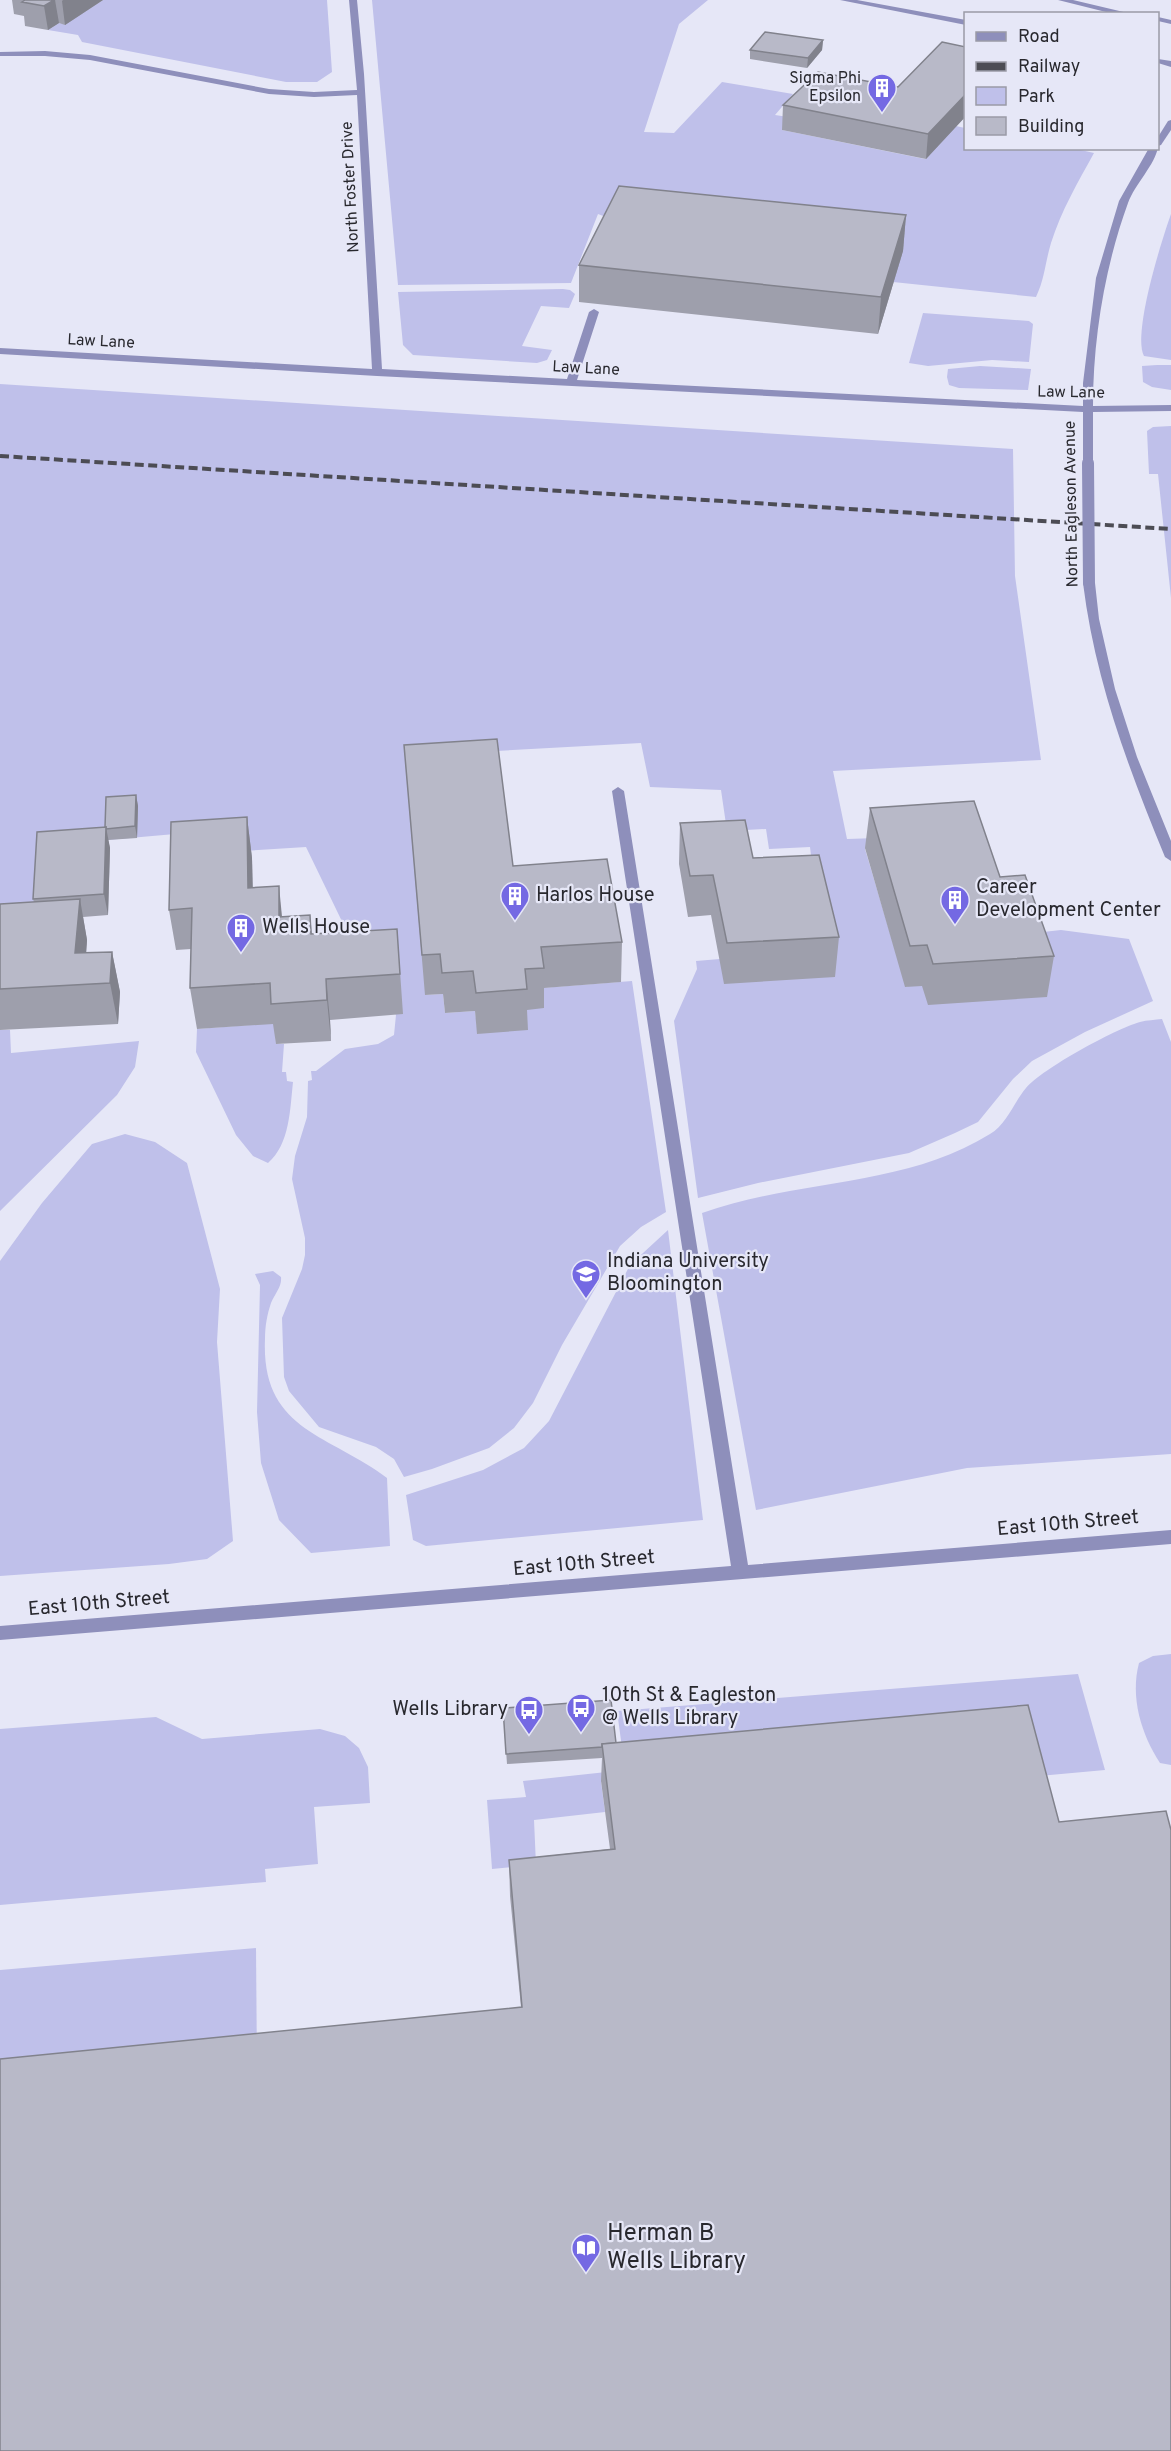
<svg xmlns="http://www.w3.org/2000/svg" width="1171" height="2451" font-family="Overpass,sans-serif">
<style>
.green{fill:#bfc0ea}
.lines{fill:none;stroke-linecap:round;stroke-linejoin:round}
.minor{fill:#8e8fbb;fill-rule:evenodd}
.rail{stroke:#4c4c54;stroke-width:4;stroke-dasharray:9 4.5;stroke-linecap:butt}
.minor-bridge{stroke:#8e8fbb;stroke-width:12}
.wall{fill:#9e9fac}
.shaded-wall{fill:#81828c}
.building{fill:#b8b9c8;stroke:#81828c;stroke-width:1.5}
.labels{text-anchor:middle;dominant-baseline:central;stroke-width:4.5;stroke-linejoin:round;paint-order:stroke}
.far-poi-label{font-size:16px;fill:#28282e;stroke:#e6e7f7;text-anchor:end}
.far-street-label{font-size:16px;fill:#28282e;stroke:#e6e7f7}
.poi-label{font-size:20px;fill:#28282e;stroke:#e6e7f7;text-anchor:start}
.street-label{font-size:20px;fill:#28282e;stroke:#e6e7f7}
.near-poi-label{font-size:24px;fill:#28282e;stroke:#e6e7f7;text-anchor:start}
</style>
<rect width="100%" height="100%" fill="#e6e7f7"/>
<!-- green -->
<g class="green">
<polygon points="103,0 327,0 332,72 317,82 286,82 82,42 78,35 48,30 59,23 65,24"/>
<path d="M372 0H708L679 24 644 132 674 133 722 82 793 94 775 115 795 118 782 130 925 159 956 126 965 128 966 148H1072L1094 153C1078 182 1061 211 1051 243 1045 263 1045 278 1036 297L893 282 619 222 598 214 571 283 398 285Z"/>
<path d="M1171 214V360L1144 356C1132 334 1162 239 1171 214Z"/>
<polygon points="563,289 570,290 575,294 569,308 541,306 522,346 552,350 547,360 537,363 413,355 403,345 398,292"/>
<polygon points="923,313 1029,321 1033,324 1029,362 992,360 928,366 909,363"/>
<polygon points="1157,365 1171,365 1171,390 1152,387 1143,382 1142,366"/>
<polygon points="980,366 1031,369 1028,390 959,388 949,385 947,377 948,369"/>
<polygon points="0,384 1013,449 1015,576 1041,760 833,771 847,839 967,835 865,849 906,987 1025,934 1061,930 1129,939 1153,1001 1085,1032 1032,1061 1013,1079 978,1122 955,1133 909,1153 758,1183 698,1198 674,1021 697,969 696,961 720,959 816,895 810,847 769,849 766,829 727,831 721,790 650,787 641,743 478,752 425,995 443,994 445,1013 475,1011 478,1034 526,1010 541,988 632,981 666,1212 641,1227 620,1246 562,1345 533,1403 514,1428 489,1448 432,1469 404,1477 394,1459 376,1447 319,1427 289,1391 284,1377 282,1318 302,1269 305,1255 305,1238 292,1179 295,1156 307,1117 308,1081 312,1080 311,1071 316,1071 345,1049 378,1044 394,1035 396,1015 351,940 306,847 178,855 175,834 107,840 39,920 0,926"/>
<polygon points="1171,426 1171,598 1158,474 1149,474 1147,431 1153,427"/>
<path d="M1162 1019 1171 1042V1454L967 1468 756 1510 702 1213C796 1179 903 1188 990 1134 1007 1124 1014 1102 1026 1088 1042 1069 1115 1029 1140 1022 1147 1020 1155 1020 1162 1019Z"/>
<path d="M275 1023 276 1044H284L282 1072H286L287 1081 293 1082C290 1109 290 1144 268 1163L253 1156 236 1135 196 1052 197 1029Z"/>
<polygon points="0,1030 10,1030 11,1053 139,1041 135,1067 117,1095 0,1211"/>
<polygon points="125,1134 155,1142 187,1163 220,1289 217,1342 233,1541 207,1559 169,1564 0,1576 0,1261 42,1203 92,1144"/>
<polygon points="668,1230 703,1520 426,1546 413,1540 406,1495 483,1470 524,1448 549,1421 630,1265"/>
<path d="M273 1271 281 1277C282 1287 275 1293 271 1303 267 1315 265 1326 265 1339 261 1431 329 1434 387 1478L390 1546 311 1553 279 1520 261 1463 257 1412 260 1285 255 1274Z"/>
<path d="M1171 1654V1765L1160 1763C1141 1734 1130 1697 1139 1663L1153 1656Z"/>
<polygon points="1078,1674 1105,1770 1028,1777 601,1782 605,1812 534,1820 536,1865 492,1869 487,1800 526,1797 523,1781 625,1770 617,1711"/>
<polygon points="156,1717 202,1739 320,1729 345,1736 359,1748 368,1767 370,1803 314,1807 318,1864 265,1869 266,1882 0,1905 0,1729"/>
<polygon points="256,1948 257,2068 0,2094 0,1970"/>
</g>
<g class="lines">
<!-- minor -->
<g class="minor">
<path d="M349 0H357L364 74 382 369 567 379 589 312 594 309 599 312 577 380 1083 406V383L1096 278 1119 201 1149 148 1158 147C1155 165 1135 184 1128 203 1105 266 1093 338 1093 406L1171 405V411L1093 412V463L1088 466 1083 463V412L377 376 0 354V348L372 369 357 95 314 97 269 94 90 60 45 56H0V52L45 51 90 55 269 89 314 92 357 90Z"/>
<polygon points="840,0 857,0 966,20 966,25"/>
<polygon points="1058,0 1073,0 1132,14 1114,14"/>
<polygon points="1158,17 1171,20 1171,24 1158,21"/>
<polygon points="1158,59 1171,61 1171,67 1158,63"/>
<polygon points="1171,120 1171,130 1161,145 1158,146 1158,137 1168,121"/>
<path d="M1089 580 1095 583 1099 619 1115 689 1137 757 1171 841V861L1165 857C1128 767 1095 680 1083 583Z"/>
<polygon points="618,787 624,791 748,1565 1171,1530 1171,1544 0,1640 0,1626 731,1566 612,791"/>
</g>
<!-- rail -->
<polyline class="rail" points="0,456 1171,529"/>
<!-- minor-bridge -->
<polyline class="minor-bridge" points="1088,463 1089,583"/>
</g>
<!-- wall -->
<g class="wall">
<polygon points="12,0 103,0 65,25 59,23 48,30 25,26 24,16 14,14"/>
<polygon points="823,40 822,50 807,68 750,59 750,50"/>
<polygon points="966,47 966,116 926,159 782,130 783,105 898,87"/>
<polygon points="906,215 903,251 878,334 579,302 579,265"/>
<polygon points="404,745 513,866 622,942 621,982 544,988 544,1008 527,1010 528,1030 477,1034 475,1011 445,1013 443,994 425,995"/>
<polygon points="136,795 138,806 137,838 108,840 110,848 108,915 83,917 87,940 86,953 112,952 120,992 118,1024 0,1030 0,904 34,902 33,899"/>
<polygon points="870,808 1000,877 1054,956 1047,997 928,1005 922,986 905,987 865,848"/>
<polygon points="247,817 252,858 253,888 282,917 310,915 312,934 397,929 403,1014 330,1020 331,1041 276,1044 273,1024 197,1029 190,988 191,949 176,950 169,910"/>
<polygon points="680,823 753,858 839,937 835,977 724,984 711,915 688,917 679,864"/>
<polygon points="503,1708 616,1743 1059,1822 521,2007 510,1896 509,1860 610,1849 601,1781 602,1758 507,1764"/>
</g>
<!-- shaded-wall -->
<g class="shaded-wall">
<polygon points="54,0 55,0 59,23 48,30 44,6"/>
<polygon points="63,0 103,0 65,25 62,1"/>
<polygon points="823,40 822,50 807,68 808,58"/>
<polygon points="966,94 966,116 926,159 928,134"/>
<polygon points="906,215 903,251 878,334 881,297"/>
<polygon points="136,795 138,806 137,838 135,826"/>
<polygon points="247,817 252,858 253,929 248,888"/>
<polygon points="106,827 110,848 108,915 104,894"/>
<polygon points="279,886 283,927 279,917"/>
<polygon points="80,899 87,940 84,984 75,953"/>
<polygon points="112,952 120,992 118,1024 110,983"/>
<polygon points="326,979 330,1020 331,1041 327,1000"/>
</g>
<!-- building -->
<g class="building">
<polygon points="25,0 54,0 44,6 22,2"/>
<polygon points="765,32 823,40 808,58 750,50"/>
<polygon points="942,42 966,47 966,94 928,134 783,105 818,72 898,87"/>
<polygon points="619,186 906,215 881,297 579,265"/>
<polygon points="497,739 513,866 607,859 622,942 541,947 544,968 525,969 527,989 476,993 473,971 442,973 440,954 422,955 404,745"/>
<polygon points="136,795 135,826 106,829 106,827 105,827 106,797"/>
<polygon points="974,801 1000,877 1025,875 1054,956 933,964 927,945 910,946 870,808"/>
<polygon points="247,817 248,888 279,886 279,917 310,915 311,934 397,929 400,974 326,979 327,1000 271,1004 270,983 190,988 192,908 169,910 171,822"/>
<polygon points="745,820 753,858 819,855 839,937 727,943 713,875 690,876 680,823"/>
<polygon points="106,827 104,894 33,899 37,832"/>
<polygon points="80,899 75,953 112,952 110,983 0,989 0,904"/>
<polygon points="611,1700 616,1743 602,1744 602,1747 506,1754 503,1708"/>
<polygon points="1028,1705 1059,1822 1166,1811 1171,1830 1171,2451 0,2451 0,2059 522,2007 509,1860 615,1849 602,1744"/>
</g>
<!-- icons -->
<defs>
<g id="building-pin" transform="scale(1.5)"><path d="M0 17L-7.5 6A9.5 9.5 0 1 1 7.5 6Z" fill="#7469e3" stroke="#e6e7f7"/><path d="M-4-6H4V6H1V3H-1V6H-4ZM-2.5-4.3h1.7v1.8h-1.7ZM.8-4.3h1.7v1.8H.8ZM-2.5-1h1.7V.8h-1.7ZM.8-1h1.7V.8H.8Z" fill="#fff"/></g>
<g id="university-pin" transform="scale(1.5)"><path d="M0 17L-7.5 6A9.5 9.5 0 1 1 7.5 6Z" fill="#7469e3" stroke="#e6e7f7"/><path d="M0-5L7-2L0 1L-7-2ZM-4 1L0 2.5L4 1V4Q0 6-4 4Z" fill="#fff"/></g>
<g id="bus-pin" transform="scale(1.5)"><path d="M0 17L-7.5 6A9.5 9.5 0 1 1 7.5 6Z" fill="#7469e3" stroke="#e6e7f7"/><path d="M-5-6H5V4H4V6H2V4H-2V6H-4V4H-5ZM-3.5-4V0h7V-4ZM-3.5 1.2v1.5H-2V1.2ZM2 1.2v1.5H3.5V1.2Z" fill="#fff"/></g>
<g id="library-pin" transform="scale(1.5)"><path d="M0 17L-7.5 6A9.5 9.5 0 1 1 7.5 6Z" fill="#7469e3" stroke="#e6e7f7"/><path d="M-6-4Q-3-5.5-.7-3.5V5Q-3 3-6 4ZM6-4Q3-5.5 .7-3.5V5Q3 3 6 4Z" fill="#fff"/></g>
</defs>
<g fill-rule="evenodd">
<use href="#building-pin" x="882" y="88"/>
<use href="#building-pin" x="515" y="896"/>
<use href="#building-pin" x="955" y="900"/>
<use href="#building-pin" x="241" y="928"/>
<use href="#university-pin" x="586" y="1274"/>
<use href="#bus-pin" x="581" y="1708"/>
<use href="#bus-pin" x="529" y="1710"/>
<use href="#library-pin" x="586" y="2248"/>
</g>
<g class="labels">
<!-- far-poi labels -->
<g class="far-poi-label">
<text x="861" y="79">Sigma Phi<tspan x="861" dy="18">Epsilon</tspan></text>
</g>
<!-- far-street labels -->
<g class="far-street-label">
<text transform="translate(351 187) rotate(-93)">North Foster Drive</text>
<text transform="translate(101 342) rotate(3)">Law Lane</text>
<text transform="translate(586 369) rotate(3)">Law Lane</text>
<text transform="translate(1071 393) rotate(1)">Law Lane</text>
<text transform="translate(1072 504) rotate(-91)">North Eagleson Avenue</text>
</g>
<!-- poi labels -->
<g class="poi-label">
<text x="976" y="888">Career<tspan x="976" dy="23">Development Center</tspan></text>
<text x="536" y="896">Harlos House</text>
<text x="262" y="928">Wells House</text>
<text x="607" y="1262">Indiana University<tspan x="607" dy="23">Bloomington</tspan></text>
<text x="602" y="1696">10th St &amp; Eagleston<tspan x="602" dy="23">@ Wells Library</tspan></text>
<text x="508" y="1710" text-anchor="end">Wells Library</text>
</g>
<!-- street labels -->
<g class="street-label">
<text transform="translate(1068 1524) rotate(-5)">East 10th Street</text>
<text transform="translate(584 1564) rotate(-5)">East 10th Street</text>
<text transform="translate(99 1604) rotate(-5)">East 10th Street</text>
</g>
<!-- near-poi labels -->
<g class="near-poi-label">
<text x="607" y="2234">Herman B<tspan x="607" dy="28">Wells Library</tspan></text>
</g>
</g>
<!-- legend -->
<rect x="964" y="12" width="195" height="138" fill="#e6e7f7" stroke="#9a9ba7" stroke-width="1.5"/>
<rect x="976" y="32" width="30" height="9" fill="#8e8fbb" stroke="#9a9ba7" stroke-width="1.5"/>
<text x="1018" y="42" font-size="18" fill="#28282e">Road</text>
<rect x="976" y="62" width="30" height="9" fill="#4c4c54" stroke="#9a9ba7" stroke-width="1.5"/>
<text x="1018" y="72" font-size="18" fill="#28282e">Railway</text>
<rect x="976" y="87" width="30" height="18" fill="#bfc0ea" stroke="#9a9ba7" stroke-width="1.5"/>
<text x="1018" y="102" font-size="18" fill="#28282e">Park</text>
<rect x="976" y="117" width="30" height="18" fill="#b8b9c8" stroke="#9a9ba7" stroke-width="1.5"/>
<text x="1018" y="132" font-size="18" fill="#28282e">Building</text>
</svg>
